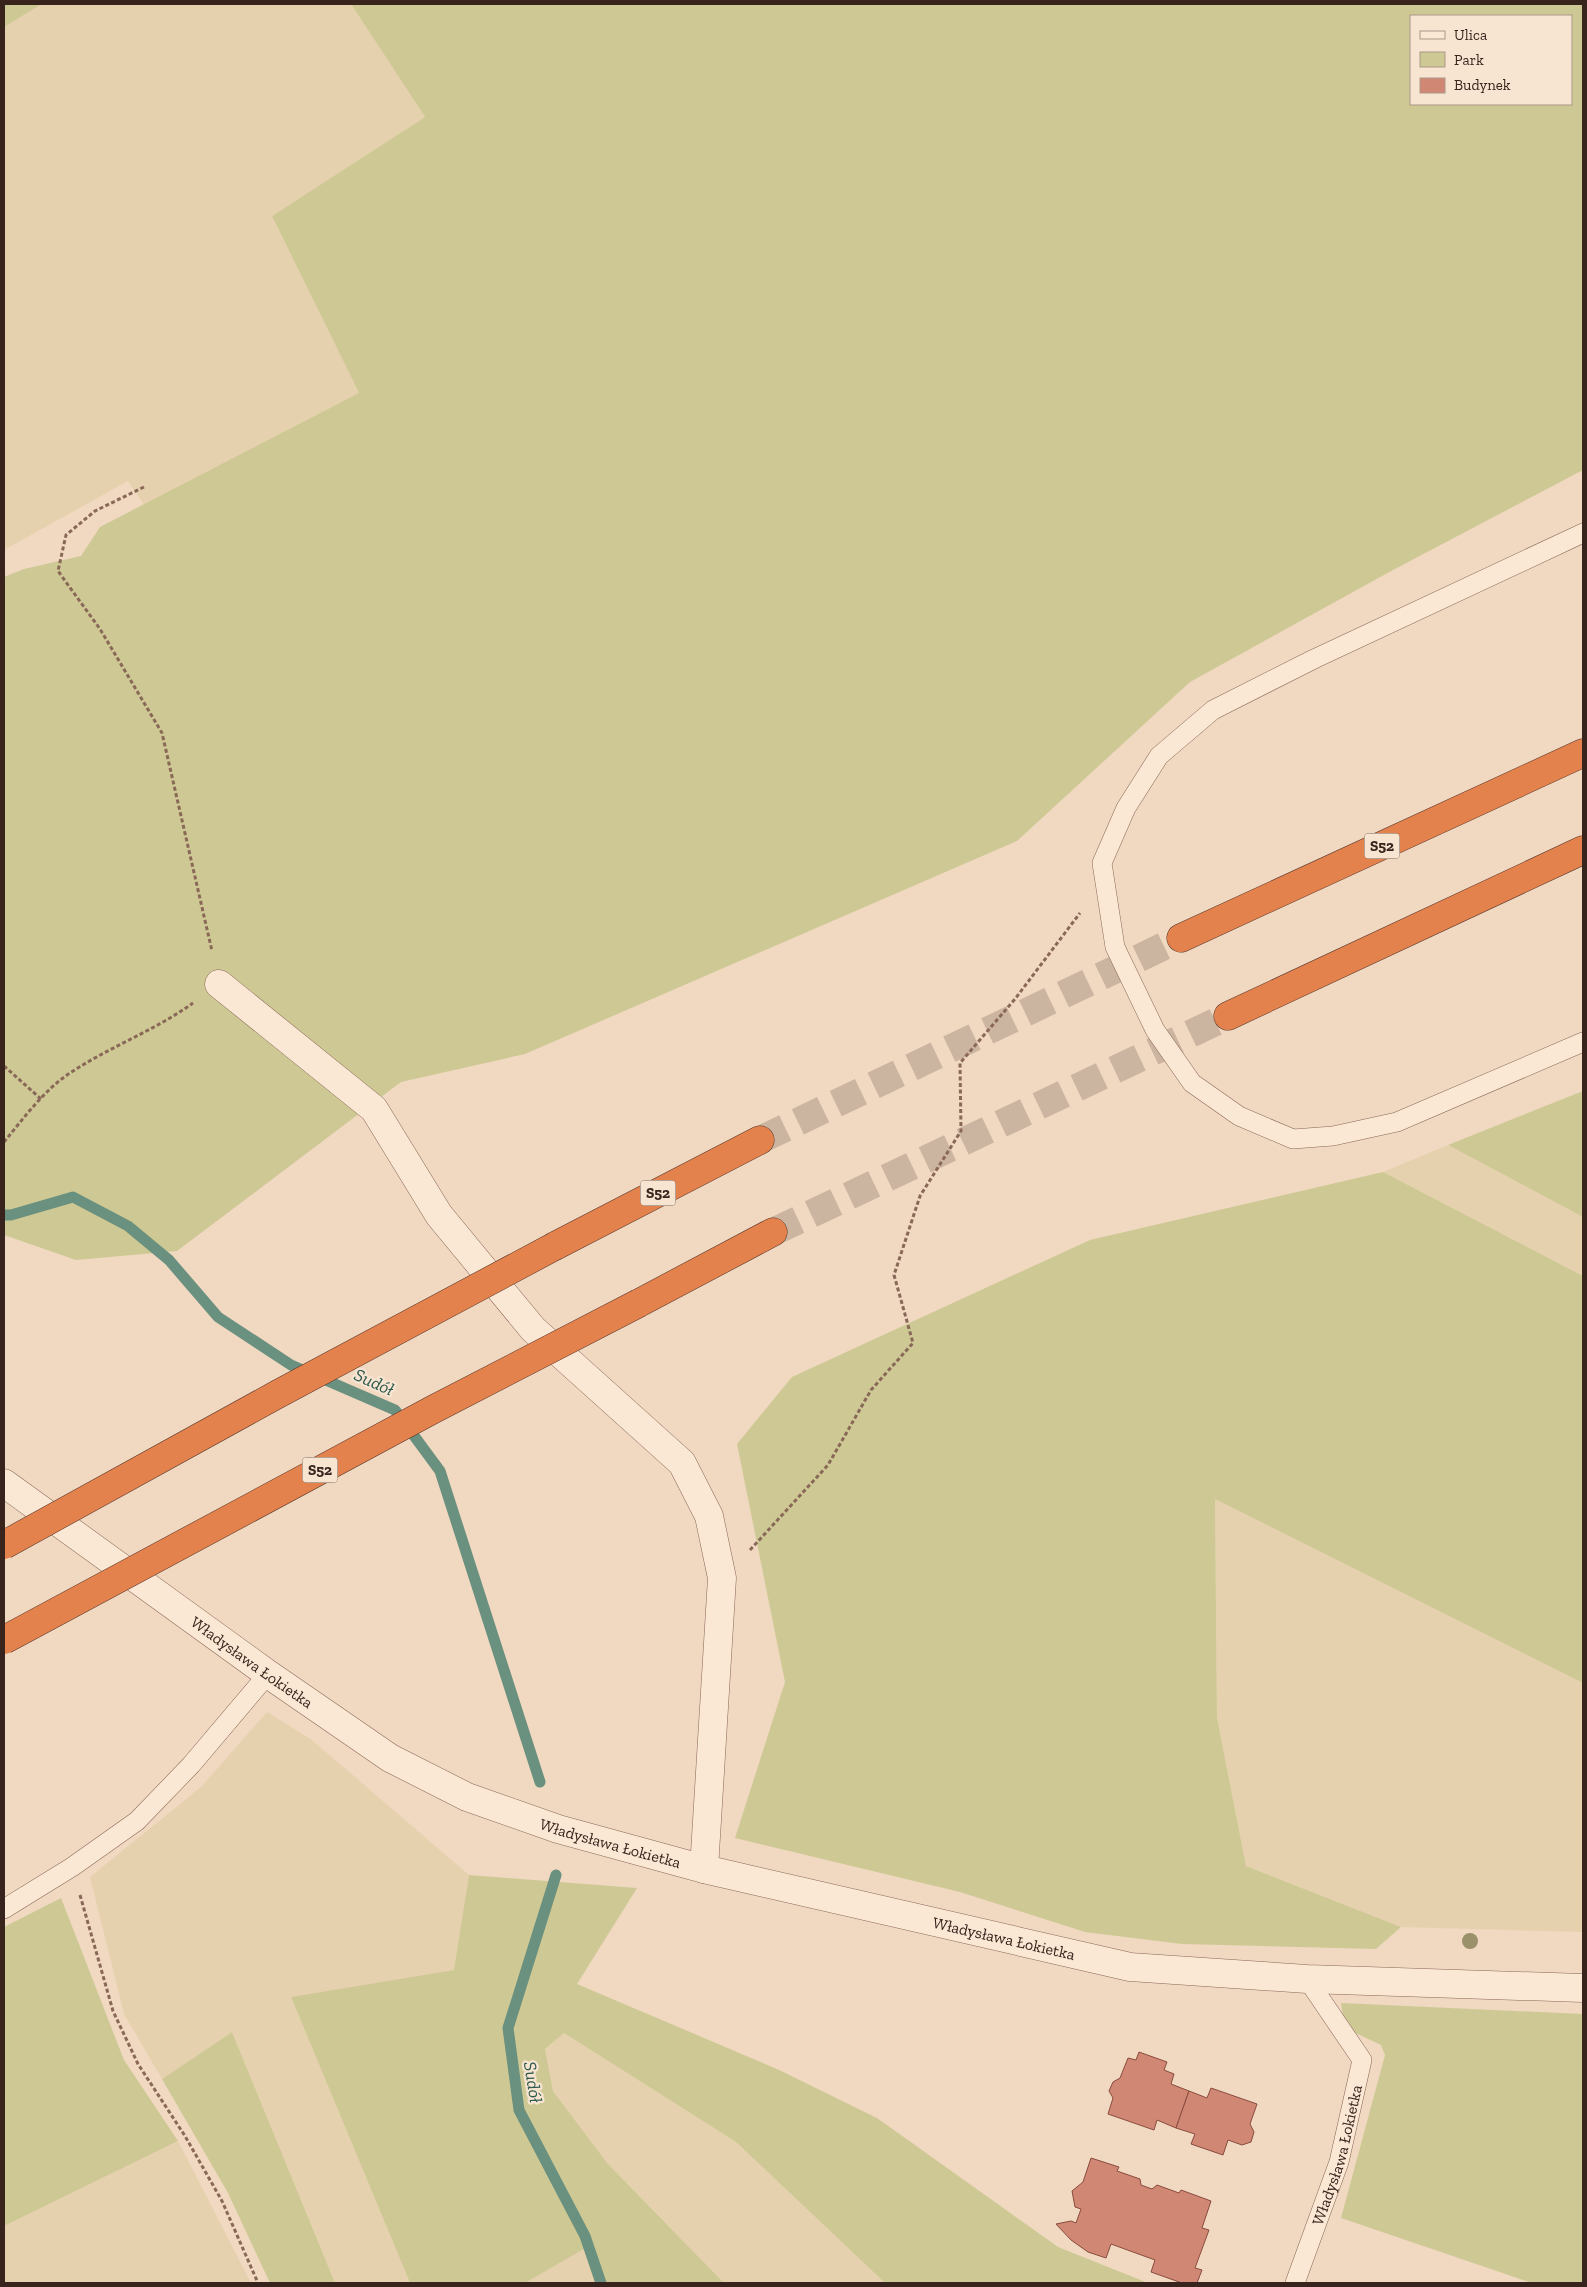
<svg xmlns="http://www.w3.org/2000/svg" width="1587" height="2287" font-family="'Zilla Slab',serif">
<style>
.farmland{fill:#e6d1ae}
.green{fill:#cec994;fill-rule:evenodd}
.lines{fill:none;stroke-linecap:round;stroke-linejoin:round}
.stream{stroke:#6a907f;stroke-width:11}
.building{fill:#d08875;stroke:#8a4b3c}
.motorway-tunnel{stroke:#cbb4a0;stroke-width:28;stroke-dasharray:28 14;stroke-linecap:butt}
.service-casing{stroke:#8a6858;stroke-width:20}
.minor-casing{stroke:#8a6858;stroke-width:29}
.tertiary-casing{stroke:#8a6858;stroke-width:29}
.motorway-casing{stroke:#57372c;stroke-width:29}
.path{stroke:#8a6858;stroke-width:3;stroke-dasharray:4 2.5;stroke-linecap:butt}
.service{stroke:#fae7d4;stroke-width:19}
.minor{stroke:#fae7d4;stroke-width:28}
.tertiary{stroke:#fae7d4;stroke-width:28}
.motorway{stroke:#e3824d;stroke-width:28}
.motorway-bridge-casing{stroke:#57372c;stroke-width:29;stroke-linecap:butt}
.motorway-bridge{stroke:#e3824d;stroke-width:28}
.tree{fill:#9a906a}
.labels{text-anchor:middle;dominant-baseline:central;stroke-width:4.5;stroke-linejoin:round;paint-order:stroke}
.shield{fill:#f7e4d1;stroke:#725e53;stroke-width:1}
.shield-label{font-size:15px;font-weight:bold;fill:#39241d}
.street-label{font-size:16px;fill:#39241d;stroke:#f7e4d1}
.water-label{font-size:18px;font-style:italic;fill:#2b594d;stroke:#f7e4d1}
</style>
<rect width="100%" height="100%" fill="#f0d8c1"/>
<!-- farmland -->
<g class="farmland">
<polygon points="42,4 351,4 425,117 272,216 359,393 144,505 128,481 4,550 4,27"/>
<polygon points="1448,1145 1583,1217 1583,1276 1383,1172"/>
<polygon points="1215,1499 1583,1683 1583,1932 1401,1927 1246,1866 1217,1718"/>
<polygon points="267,1712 312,1740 469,1875 455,1971 291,1997 410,2283 335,2283 232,2032 162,2079 124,2014 90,1877 201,1787"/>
<polygon points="564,2033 736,2142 885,2283 724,2283 608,2164 553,2091 545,2049"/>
<polygon points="178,2141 251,2283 4,2283 4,2226"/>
<polygon points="584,2249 595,2283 525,2283"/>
</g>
<!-- green -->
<g class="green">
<polygon points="4,4 42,4 4,27"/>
<path d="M351 4H1583V470L1393 570 1190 682 1017 841 525 1054 401 1082 177 1251 76 1260 4 1235V577L24 569 81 556 100 527 359 393 272 216 425 117ZM1411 16H1571V104H1411Z"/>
<polygon points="1583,1091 1583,1217 1448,1145"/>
<polygon points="1383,1172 1583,1276 1583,1683 1215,1499 1217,1718 1246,1866 1401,1927 1376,1949 1182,1944 1085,1932 960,1892 735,1838 785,1682 737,1444 792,1377 1090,1240"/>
<polygon points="469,1875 637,1888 577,1984 777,2069 877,2118 1058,2247 1148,2283 885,2283 736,2142 564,2033 545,2049 553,2091 608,2164 724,2283 595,2283 584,2249 525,2283 410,2283 291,1997 454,1970"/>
<polygon points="61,1898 124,2060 178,2141 4,2226 4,1927"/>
<polygon points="1341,2003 1583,2014 1583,2283 1532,2283 1341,2218 1385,2055 1381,2045 1345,2028"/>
<polygon points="232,2032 335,2283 270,2283 228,2193 162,2079"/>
</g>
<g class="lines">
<!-- stream -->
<g class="stream">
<polyline points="4,1215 11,1215 73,1197 128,1226 169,1260 218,1317 291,1365 395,1410 440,1471 540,1782"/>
<polyline points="556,1875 508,2028 519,2110 585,2236 601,2283"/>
</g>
</g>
<!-- building -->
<g class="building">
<polygon points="1139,2052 1167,2062 1164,2070 1174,2074 1171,2084 1189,2091 1176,2128 1157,2120 1154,2130 1108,2114 1113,2098 1109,2091 1113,2082 1120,2078 1128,2058 1136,2060"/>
<polygon points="1211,2088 1257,2104 1250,2124 1254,2132 1251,2142 1242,2145 1228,2140 1223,2155 1191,2144 1195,2134 1176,2128 1189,2091 1207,2098"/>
<polygon points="1091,2158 1119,2167 1117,2171 1140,2179 1141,2185 1152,2189 1157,2185 1179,2193 1181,2190 1211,2201 1202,2228 1209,2230 1195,2268 1202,2270 1197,2283 1182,2283 1151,2272 1155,2260 1111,2244 1106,2258 1088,2252 1071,2240 1056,2224 1071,2221 1076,2223 1081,2209 1075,2207 1072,2191 1083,2182"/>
</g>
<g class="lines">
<!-- motorway-tunnel -->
<g class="motorway-tunnel">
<polyline points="760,1140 1181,938"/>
<polyline points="773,1232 1228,1016"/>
</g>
<!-- service casing -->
<g class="service-casing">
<g id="service">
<polyline points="1583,533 1314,659 1213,710 1159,756 1126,808 1102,863 1115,947 1155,1030 1192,1083 1239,1116 1293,1139 1333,1136 1397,1122 1583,1042"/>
<polyline points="4,1909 72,1867 137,1821 191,1765 268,1674"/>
<path id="s1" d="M1295 2283 1339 2162 1362 2060 1307 1979"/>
</g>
</g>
<!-- minor casing -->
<g class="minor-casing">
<polyline id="minor" points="219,984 374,1109 439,1215 533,1329 682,1463 709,1516 722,1578 704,1869"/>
</g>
<!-- tertiary casing -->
<g class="tertiary-casing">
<g id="tertiary">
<path id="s2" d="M4 1483 268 1674 390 1758 467 1797 558 1829 704 1869 1130 1967 1307 1979 1583 1988"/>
</g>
</g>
<!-- motorway casing -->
<g class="motorway-casing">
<g id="motorway">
<polyline points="1181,938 1583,753"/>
<polyline points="1228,1016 1583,850"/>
<polyline points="555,1246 760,1140"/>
<polyline points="639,1303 773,1232"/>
</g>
</g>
<!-- path -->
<g class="path">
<polyline points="144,487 95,511 66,535 58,571 100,629 162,733 212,951"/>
<polyline points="4,1066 41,1099"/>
<path d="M4 1142C23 1119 44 1090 70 1073 109 1047 154 1031 193 1003"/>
<polyline points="750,1550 828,1465 871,1390 913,1343 894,1275 920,1196 961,1131 960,1063 1015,999 1080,913"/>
<polyline points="80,1895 113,2011 138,2064 185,2136 222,2201 258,2283"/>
</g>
<!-- service -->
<use href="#service" class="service"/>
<!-- minor -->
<use href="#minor" class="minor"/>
<!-- tertiary -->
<use href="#tertiary" class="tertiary"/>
<!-- motorway -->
<use href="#motorway" class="motorway"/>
<!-- motorway-bridge casing -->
<g class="motorway-bridge-casing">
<g id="motorway-bridge">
<polyline points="4,1545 278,1394 555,1246"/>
<polyline points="4,1640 434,1409 639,1303"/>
</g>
</g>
<!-- motorway-bridge -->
<use href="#motorway-bridge" class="motorway-bridge"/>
</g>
<!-- trees -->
<circle class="tree" cx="1470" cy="1941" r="8"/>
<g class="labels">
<!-- shield labels -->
<g class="shield">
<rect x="1364.5" y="833.5" width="35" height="25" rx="4"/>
<rect x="640.5" y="1180.5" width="35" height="25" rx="4"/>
<rect x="302.5" y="1457.5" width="35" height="25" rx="4"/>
</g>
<g class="shield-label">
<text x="1382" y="846">S52</text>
<text x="658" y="1193">S52</text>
<text x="320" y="1470">S52</text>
</g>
<!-- street labels -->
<g class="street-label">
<text stroke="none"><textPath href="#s2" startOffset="306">Władysława Łokietka</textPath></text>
<text stroke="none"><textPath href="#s2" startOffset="711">Władysława Łokietka</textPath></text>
<text stroke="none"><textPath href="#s2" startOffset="1116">Władysława Łokietka</textPath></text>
<text stroke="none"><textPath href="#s1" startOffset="135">Władysława Łokietka</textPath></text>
</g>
<!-- water labels -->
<g class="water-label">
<text transform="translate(374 1382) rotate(24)">Sudół</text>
<text transform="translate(533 2082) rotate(81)">Sudół</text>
</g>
</g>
<!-- border -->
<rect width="1587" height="2287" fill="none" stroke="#39241d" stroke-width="10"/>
<!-- legend -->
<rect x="1410" y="15" width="162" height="90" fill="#f7e4d1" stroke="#ab9789"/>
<rect x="1420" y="31" width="25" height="8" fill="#fae7d4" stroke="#ab9789"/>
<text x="1454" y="40" font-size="15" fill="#39241d">Ulica</text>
<rect x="1420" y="52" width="25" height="15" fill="#cec994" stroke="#ab9789"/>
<text x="1454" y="65" font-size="15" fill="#39241d">Park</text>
<rect x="1420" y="78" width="25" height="15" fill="#d08875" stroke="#ab9789"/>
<text x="1454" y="90" font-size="15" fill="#39241d">Budynek</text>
</svg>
